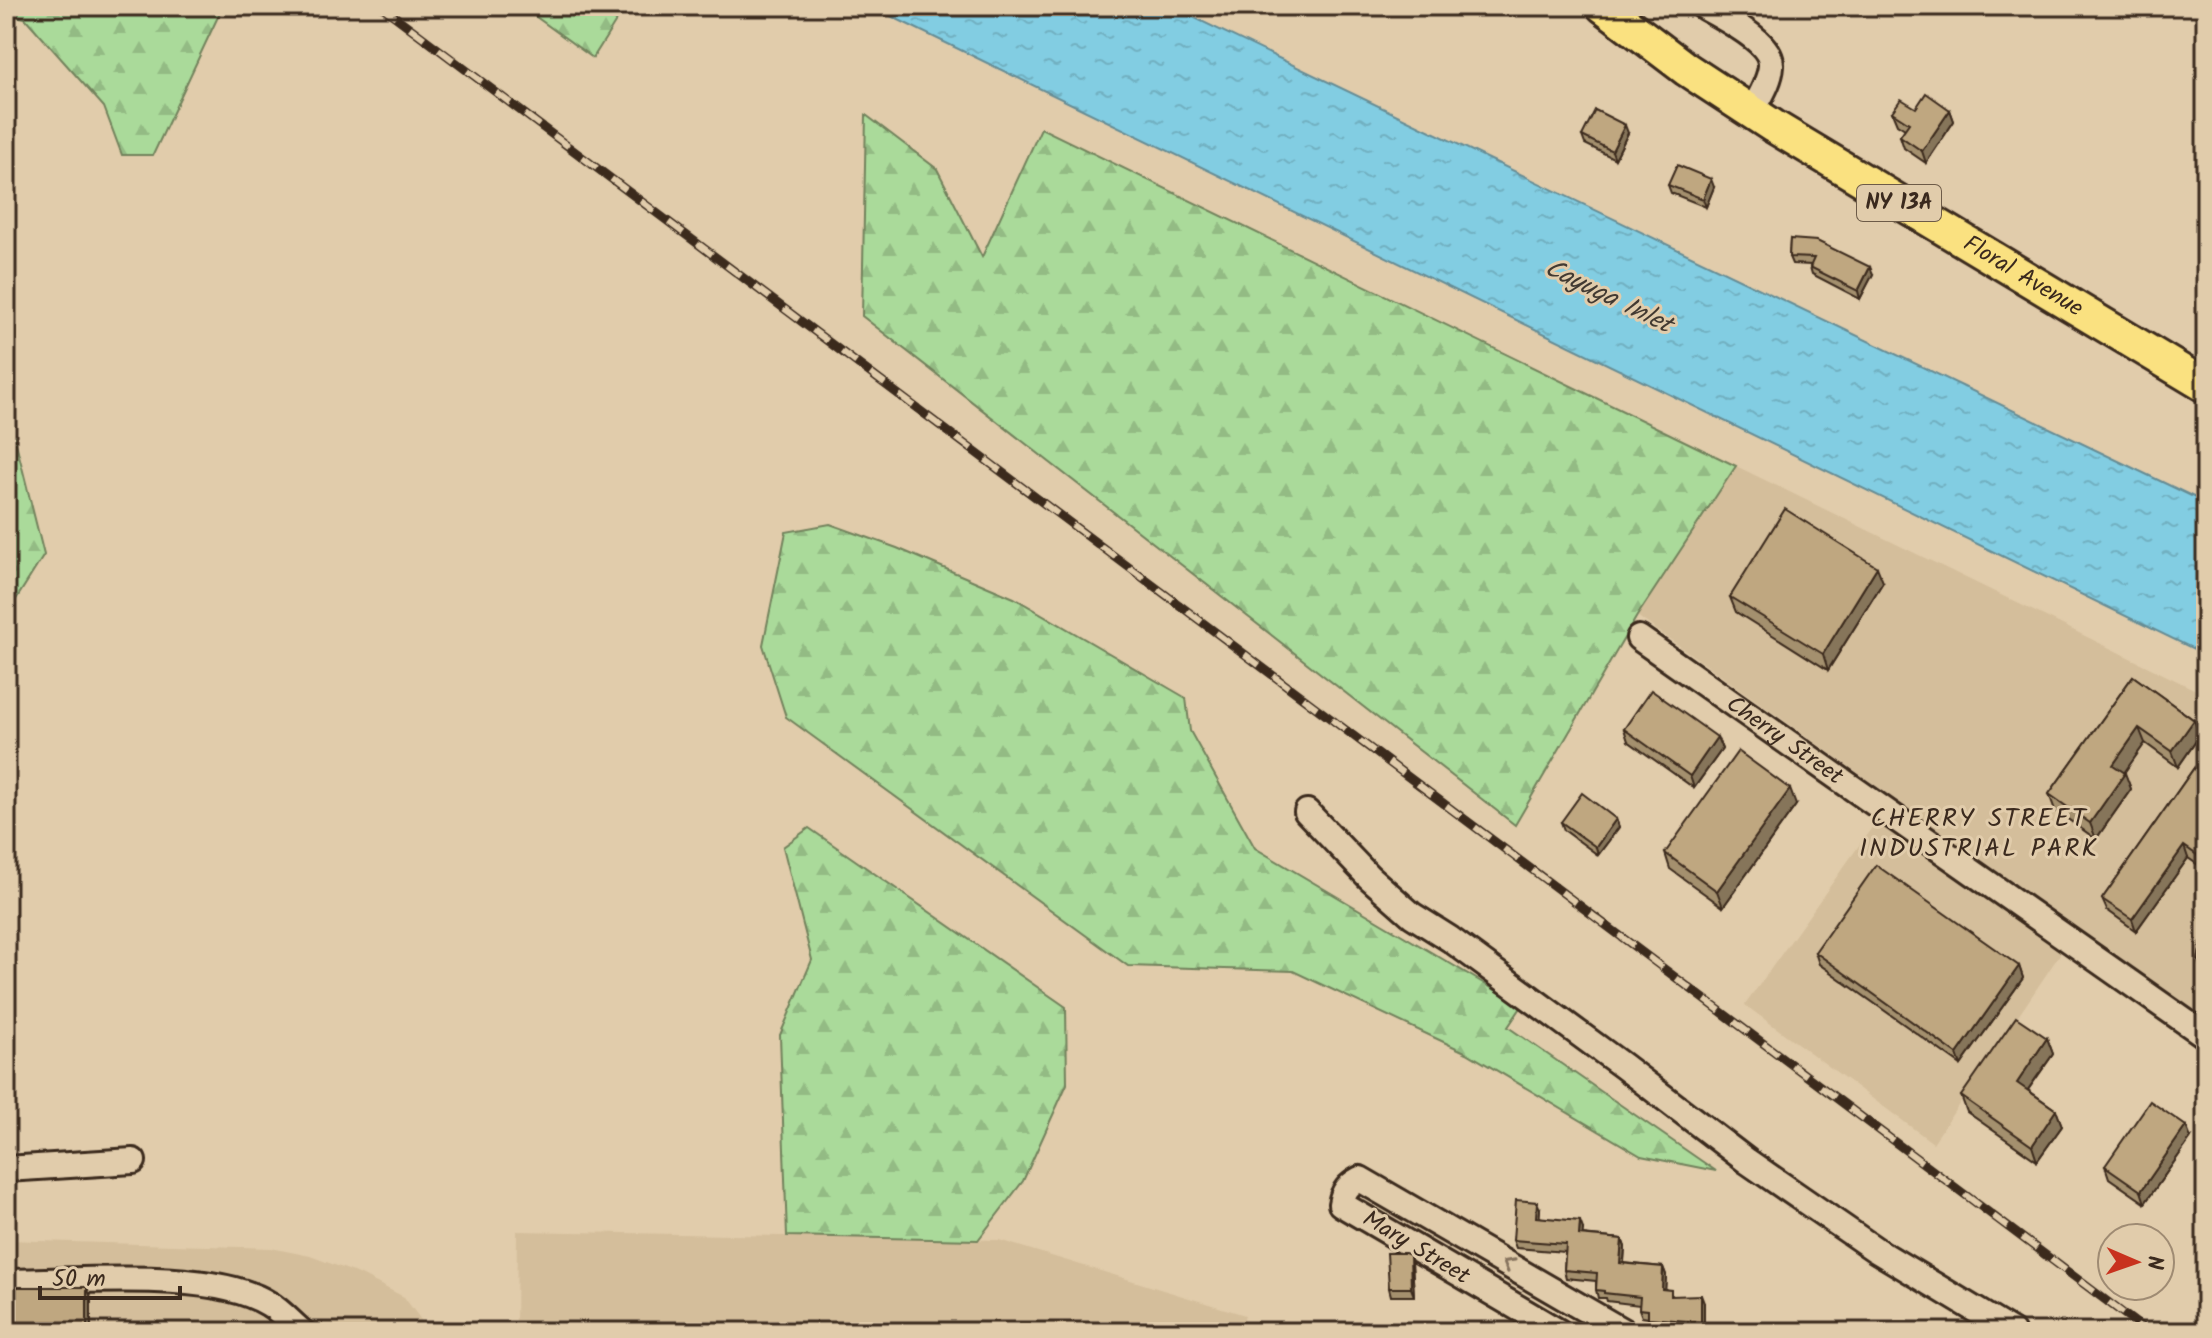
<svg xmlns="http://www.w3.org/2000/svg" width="2212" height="1338" font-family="Kalam,sans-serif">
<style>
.built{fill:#d4be9b}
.forest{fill:url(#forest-firs);stroke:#72825c;stroke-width:2}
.water{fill:url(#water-ripples);stroke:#668c94;stroke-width:2}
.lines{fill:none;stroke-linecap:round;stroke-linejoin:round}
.minor-casing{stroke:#3b2a1e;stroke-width:30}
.major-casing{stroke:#3b2a1e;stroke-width:38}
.minor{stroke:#e1ccab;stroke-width:24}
.major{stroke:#fae180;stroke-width:32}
.rail-casing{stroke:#3b2a1e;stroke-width:9}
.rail{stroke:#e1ccab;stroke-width:6;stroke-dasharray:18;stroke-linecap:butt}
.wall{fill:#a4906e;stroke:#3b2a1e;stroke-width:2}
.shaded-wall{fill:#86755a;stroke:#3b2a1e;stroke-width:2}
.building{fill:#bfa780;stroke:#3b2a1e;stroke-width:2}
.oneway{stroke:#86735d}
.labels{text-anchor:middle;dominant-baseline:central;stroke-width:6;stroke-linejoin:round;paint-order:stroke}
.shield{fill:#e1ccab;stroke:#6d5b48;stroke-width:2}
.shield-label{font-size:22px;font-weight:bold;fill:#3b2a1e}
.street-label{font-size:24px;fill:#3b2a1e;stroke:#e1ccab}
.water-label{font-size:26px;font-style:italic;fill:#423a32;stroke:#e1ccab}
.neighbourhood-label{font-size:26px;letter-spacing:2px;fill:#3b2a1e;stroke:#e1ccab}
</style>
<defs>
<pattern id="forest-firs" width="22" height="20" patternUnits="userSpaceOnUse" patternTransform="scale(2)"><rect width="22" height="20" fill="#aada9a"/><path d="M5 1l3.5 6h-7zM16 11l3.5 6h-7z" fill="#93bb84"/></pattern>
<pattern id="water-ripples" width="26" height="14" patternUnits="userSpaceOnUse" patternTransform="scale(2)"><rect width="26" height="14" fill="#82cde2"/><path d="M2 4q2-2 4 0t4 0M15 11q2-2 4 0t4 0" fill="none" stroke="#71b0c1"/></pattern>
</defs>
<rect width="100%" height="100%" fill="#e1ccab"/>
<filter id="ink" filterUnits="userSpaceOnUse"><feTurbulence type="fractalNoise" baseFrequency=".0125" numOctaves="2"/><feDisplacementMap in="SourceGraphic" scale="16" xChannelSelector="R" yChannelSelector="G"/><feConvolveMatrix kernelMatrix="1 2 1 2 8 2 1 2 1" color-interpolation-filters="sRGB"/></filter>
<g filter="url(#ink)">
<!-- built -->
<g class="built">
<polygon points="1736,466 2206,695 2206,1020 1637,616"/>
<polygon points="1878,819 2062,951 1933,1143 1745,1005"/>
<polygon points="517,1231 999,1240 1245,1315 1240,1332 516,1332"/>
<polygon points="6,1240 271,1248 310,1256 359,1274 404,1297 421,1320 425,1332 6,1332"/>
</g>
<!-- forest -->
<g class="forest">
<polygon points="6,6 223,6 153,155 122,155 104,107 25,18 6,14"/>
<polygon points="521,6 618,6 615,23 593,58"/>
<polygon points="866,115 937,169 982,257 1041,128 1736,466 1637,616 1515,825 862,316"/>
<polygon points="6,403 44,555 15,601 6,639"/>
<polygon points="830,524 897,548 1014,598 1186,698 1190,731 1255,848 1522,1006 1508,1027 1716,1171 1641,1156 1467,1053 1293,971 1128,966 786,717 763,645 786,532"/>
<polygon points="809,828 1066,1007 1067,1084 1023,1181 978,1240 787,1236 780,1035 812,960 783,847"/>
</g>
<!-- water -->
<polygon class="water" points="870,6 1170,6 2206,503 2206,655"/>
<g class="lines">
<!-- minor casing -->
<g class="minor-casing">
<g id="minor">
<path d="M1703 6C1722 18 1773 41 1771 66 1770 82 1759 98 1752 112"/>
<path id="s1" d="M1639 638 2206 1036"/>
<polyline points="1307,812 1369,877 1412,915 1450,939 1623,1066 1747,1161 1876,1250 2012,1332"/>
<polyline points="6,1169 133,1161"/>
<path d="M6 1282C74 1282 213 1268 269 1304 281 1311 291 1323 302 1332"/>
<path d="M1559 1332 1341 1204C1343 1191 1349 1185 1360 1179L1624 1332"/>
</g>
</g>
<!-- major casing -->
<g class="major-casing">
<g id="major">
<path id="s2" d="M1603 6 1686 69 1773 126 2206 386"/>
</g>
</g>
<!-- minor -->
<use href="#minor" class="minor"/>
<!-- major -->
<use href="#major" class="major"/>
<!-- rail casing -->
<g class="rail-casing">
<polyline id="rail" points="381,6 2148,1332"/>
</g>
<!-- rail -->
<use href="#rail" class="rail"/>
</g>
<!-- wall -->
<g class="wall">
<polygon points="1733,6 1751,6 1746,14"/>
<polygon points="1916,108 1950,110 1954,121 1926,163 1904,148 1900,136 1905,129 1897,124 1892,112"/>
<polygon points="1628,133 1615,159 1585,144 1582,136"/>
<polygon points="1668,185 1714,187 1706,207 1671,193"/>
<polygon points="1790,239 1873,274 1860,299 1812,274 1810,267 1811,265 1792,264 1789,257"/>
<polygon points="1883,582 1828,670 1736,612 1730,597"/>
<polygon points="2133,676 2194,720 2200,735 2178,767 2145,743 2124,772 2131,789 2096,839 2055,810 2049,794"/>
<polygon points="1624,729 1717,737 1722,749 1694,788 1628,741"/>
<polygon points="2194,768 2201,867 2188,858 2136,931 2107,910 2102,899"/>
<polygon points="1796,805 1723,907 1670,869 1665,853"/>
<polygon points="1616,819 1619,827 1598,855 1564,830 1561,822"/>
<polygon points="2206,921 2206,976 2203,976 2198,960"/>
<polygon points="1815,952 2019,966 2023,978 1961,1065 1819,964"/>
<polygon points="2047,1038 2053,1054 2028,1090 2056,1110 2062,1126 2037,1161 1967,1112 1961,1096"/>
<polygon points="2191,1138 2145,1203 2109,1178 2105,1166"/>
<polygon points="1540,1209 1539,1217 1583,1229 1582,1235 1622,1239 1625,1247 1624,1263 1663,1267 1666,1275 1665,1289 1673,1296 1704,1303 1704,1330 1650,1325 1648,1318 1642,1317 1639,1309 1640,1305 1607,1301 1606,1298 1598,1298 1596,1290 1596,1281 1566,1278 1564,1270 1565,1252 1516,1248 1513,1240"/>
<polygon points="1410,1255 1412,1263 1414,1296 1391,1296 1389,1288"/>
</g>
<!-- shaded-wall -->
<g class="shaded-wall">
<polygon points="1743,6 1751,6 1746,14"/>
<polygon points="1950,110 1954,121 1926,163 1922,151"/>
<polygon points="1625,125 1628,133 1615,159 1612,151"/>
<polygon points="1711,179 1714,187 1706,207 1703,199"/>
<polygon points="1870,267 1873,274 1860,299 1858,291"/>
<polygon points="1877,567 1883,582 1828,670 1823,654"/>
<polygon points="2194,720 2200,735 2178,767 2172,751"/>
<polygon points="2139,728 2145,743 2119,780 2113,765"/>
<polygon points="1717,737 1722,749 1694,788 1690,776"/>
<polygon points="2125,773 2131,789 2096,839 2090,823"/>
<polygon points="1790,789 1796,805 1723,907 1717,891"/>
<polygon points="1616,819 1619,827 1598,855 1596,847"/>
<polygon points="2206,842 2206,860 2201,867 2197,855"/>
<polygon points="2184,846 2188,858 2136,931 2132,919"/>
<polygon points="2019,966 2023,978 1961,1065 1957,1054"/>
<polygon points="2047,1038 2053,1054 2022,1098 2017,1083"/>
<polygon points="2056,1110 2062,1126 2037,1161 2032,1146"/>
<polygon points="2186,1126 2191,1138 2145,1203 2141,1191"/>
<polygon points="1537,1202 1540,1209 1539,1225 1536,1217"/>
<polygon points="1580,1221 1583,1229 1582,1243 1579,1235"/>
<polygon points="1622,1239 1625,1247 1623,1271 1620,1263"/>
<polygon points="1410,1255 1412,1263 1414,1296 1411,1288"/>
<polygon points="1663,1267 1666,1275 1665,1297 1662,1289"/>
<polygon points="87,1287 91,1298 91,1332 87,1332"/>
<polygon points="1701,1295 1704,1303 1704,1330 1701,1322"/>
</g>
<!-- building -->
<g class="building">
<polygon points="1926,93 1950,110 1922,151 1900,136 1909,123 1892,112 1901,99 1916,108"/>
<polygon points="1595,110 1625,125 1612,151 1582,136"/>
<polygon points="1677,165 1711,179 1703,199 1668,185"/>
<polygon points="1790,239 1817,241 1870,267 1858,291 1810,267 1814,258 1789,257"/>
<polygon points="1785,509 1877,567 1823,654 1730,597"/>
<polygon points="2133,676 2194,720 2172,751 2139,728 2113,765 2125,773 2090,823 2049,794"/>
<polygon points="1651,690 1717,737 1690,776 1624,729"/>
<polygon points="1738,751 1790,789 1717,891 1665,853"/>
<polygon points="2194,768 2206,777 2206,842 2197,855 2184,846 2132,919 2102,899"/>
<polygon points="1582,793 1616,819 1596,847 1561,822"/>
<polygon points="1876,865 2019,966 1957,1054 1815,952"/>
<polygon points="2206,921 2206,962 2198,960"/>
<polygon points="2016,1017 2047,1038 2017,1083 2056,1110 2032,1146 1961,1096"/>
<polygon points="2150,1101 2186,1126 2141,1191 2105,1166"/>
<polygon points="1516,1200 1537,1202 1536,1217 1580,1221 1579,1235 1622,1239 1620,1263 1663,1267 1662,1289 1671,1290 1671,1296 1701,1295 1701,1322 1648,1318 1648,1310 1639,1309 1640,1297 1604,1293 1604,1291 1596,1290 1597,1273 1564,1270 1566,1244 1513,1240"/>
<polygon points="1387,1253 1405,1253 1410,1255 1411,1288 1389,1288"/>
<polygon points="7,1287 87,1287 87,1332 6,1332"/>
</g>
<!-- one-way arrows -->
<defs><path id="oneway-chevron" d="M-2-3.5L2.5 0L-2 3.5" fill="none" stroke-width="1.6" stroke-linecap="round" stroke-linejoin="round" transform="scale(2)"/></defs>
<use class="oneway" href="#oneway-chevron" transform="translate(1508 1264) rotate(-150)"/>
</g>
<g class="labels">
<!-- shield labels -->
<rect class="shield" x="1857" y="185" width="84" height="36" rx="6"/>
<g class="shield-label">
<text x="1899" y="203">NY 13A</text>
</g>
<!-- street labels -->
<g class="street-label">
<text stroke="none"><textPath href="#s2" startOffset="500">Floral Avenue</textPath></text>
<text stroke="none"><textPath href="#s1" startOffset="178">Cherry Street</textPath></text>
<text transform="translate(1416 1248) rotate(31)">Mary Street</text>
</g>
<!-- water labels -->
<g class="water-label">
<text transform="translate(1608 297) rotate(26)">Cayuga Inlet</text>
</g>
<!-- neighbourhood labels -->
<g class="neighbourhood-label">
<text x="1979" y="819">CHERRY STREET<tspan x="1979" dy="30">INDUSTRIAL PARK</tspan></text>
</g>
</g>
<!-- margin -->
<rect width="2212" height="1338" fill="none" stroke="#e1ccab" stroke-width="32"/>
<rect x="16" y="16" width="2180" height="1306" fill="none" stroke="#3b2a1e" stroke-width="3" filter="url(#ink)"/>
<!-- north arrow -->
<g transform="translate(2136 1262) rotate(92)"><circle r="38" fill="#e1ccab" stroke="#9f8b73" stroke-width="2"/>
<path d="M0-6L14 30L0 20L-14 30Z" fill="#c8321e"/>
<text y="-12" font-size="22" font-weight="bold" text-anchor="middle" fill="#3b2a1e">N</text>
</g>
<!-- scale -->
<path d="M40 1286v12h140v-12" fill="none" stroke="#3b2a1e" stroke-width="4"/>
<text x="52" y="1286" font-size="24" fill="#3b2a1e" stroke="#e1ccab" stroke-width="6" paint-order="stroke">50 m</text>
</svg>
